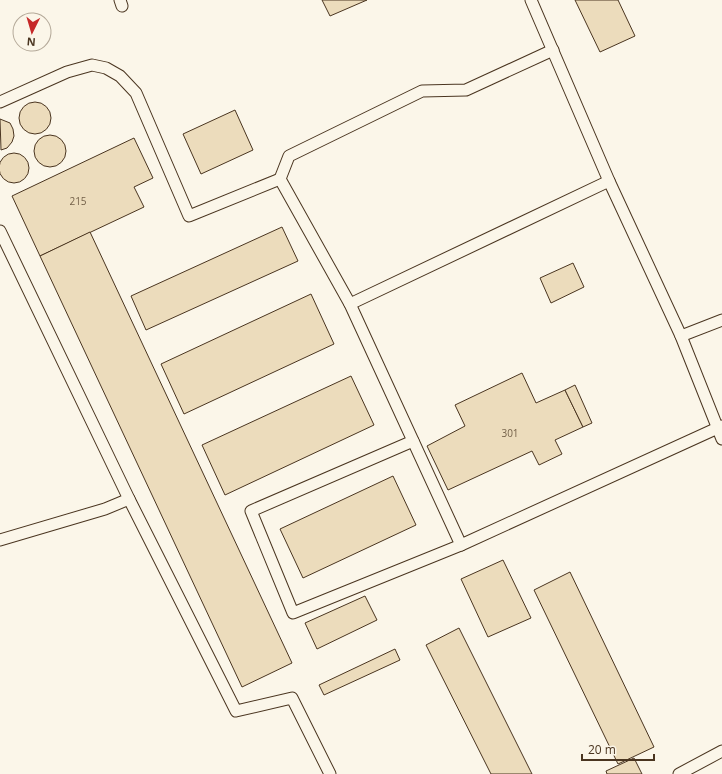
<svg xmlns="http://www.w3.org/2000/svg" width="722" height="774" font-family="'Open Sans',sans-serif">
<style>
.building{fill:#ecdcbc;stroke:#4a3520}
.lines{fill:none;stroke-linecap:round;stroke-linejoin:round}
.service-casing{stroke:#4a3520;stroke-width:13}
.service{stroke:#fbf6e9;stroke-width:11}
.labels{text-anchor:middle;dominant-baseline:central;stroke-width:3;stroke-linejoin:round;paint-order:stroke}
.number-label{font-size:10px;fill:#725f47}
</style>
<rect width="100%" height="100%" fill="#fbf6e9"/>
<!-- building -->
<g class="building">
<polygon points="322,0 367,0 330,16"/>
<polygon points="575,0 618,0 635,36 600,52"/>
<circle cx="35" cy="118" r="16"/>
<polygon points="235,110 253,150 201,174 183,134"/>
<polygon points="0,119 10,123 13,129 14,136 12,142 7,148 1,150"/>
<circle cx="50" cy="151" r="16"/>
<polygon points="134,138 153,178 134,187 144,207 40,256 12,196"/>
<circle cx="14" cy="168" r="15"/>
<polygon points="282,227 298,261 146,330 131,296"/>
<polygon points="90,232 292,663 242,687 40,256"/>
<polygon points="573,263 584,287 551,303 540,278"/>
<polygon points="311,294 334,344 184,414 161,364"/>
<polygon points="522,373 536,403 565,390 583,427 555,440 562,454 539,465 532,451 448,490 427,446 465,426 455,405"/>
<polygon points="351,376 374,425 225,495 202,445"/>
<polygon points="575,385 592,423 583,427 565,390"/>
<polygon points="393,476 416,525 303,578 280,529"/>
<polygon points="503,560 531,618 488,637 461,579"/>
<polygon points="570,572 654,747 618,764 534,590"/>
<polygon points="365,596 377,620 317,649 305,623"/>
<polygon points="459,628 532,774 491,774 426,645"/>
<polygon points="395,649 400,660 324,695 319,685"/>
<polygon points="634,758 642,774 607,774 606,771"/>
</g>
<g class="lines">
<!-- service casing -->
<g class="service-casing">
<g id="service">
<polyline points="120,0 122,6"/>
<polyline points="531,0 609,181 681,336 722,439"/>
<polyline points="553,50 466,90 422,91 289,156 280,179 350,304 461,545 722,426"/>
<polyline points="0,102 67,72 92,65 106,68 120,76 136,93 189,216 280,179"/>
<polyline points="0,231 129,499 105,509 0,540"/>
<polyline points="350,304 609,181"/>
<polyline points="681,336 722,320"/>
<polyline points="413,441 251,511 293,613 461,545"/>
<polyline points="129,499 236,711 292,698 330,774"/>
<polyline points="679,774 722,751"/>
</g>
</g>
<!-- service -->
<use href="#service" class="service"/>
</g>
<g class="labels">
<!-- number labels -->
<g class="number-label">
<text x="78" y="201">215</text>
<text x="510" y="433">301</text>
</g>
</g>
<!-- north arrow -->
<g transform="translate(32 32) rotate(185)"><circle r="19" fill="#fbf6e9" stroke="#b4a999"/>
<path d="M0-3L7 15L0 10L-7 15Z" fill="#c62828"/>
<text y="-6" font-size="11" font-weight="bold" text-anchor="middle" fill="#4a3520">N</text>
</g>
<!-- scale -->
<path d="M582 754v6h72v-6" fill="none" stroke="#4a3520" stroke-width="2"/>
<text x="588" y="754" font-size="12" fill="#4a3520" stroke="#fbf6e9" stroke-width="3" paint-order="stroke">20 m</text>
</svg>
